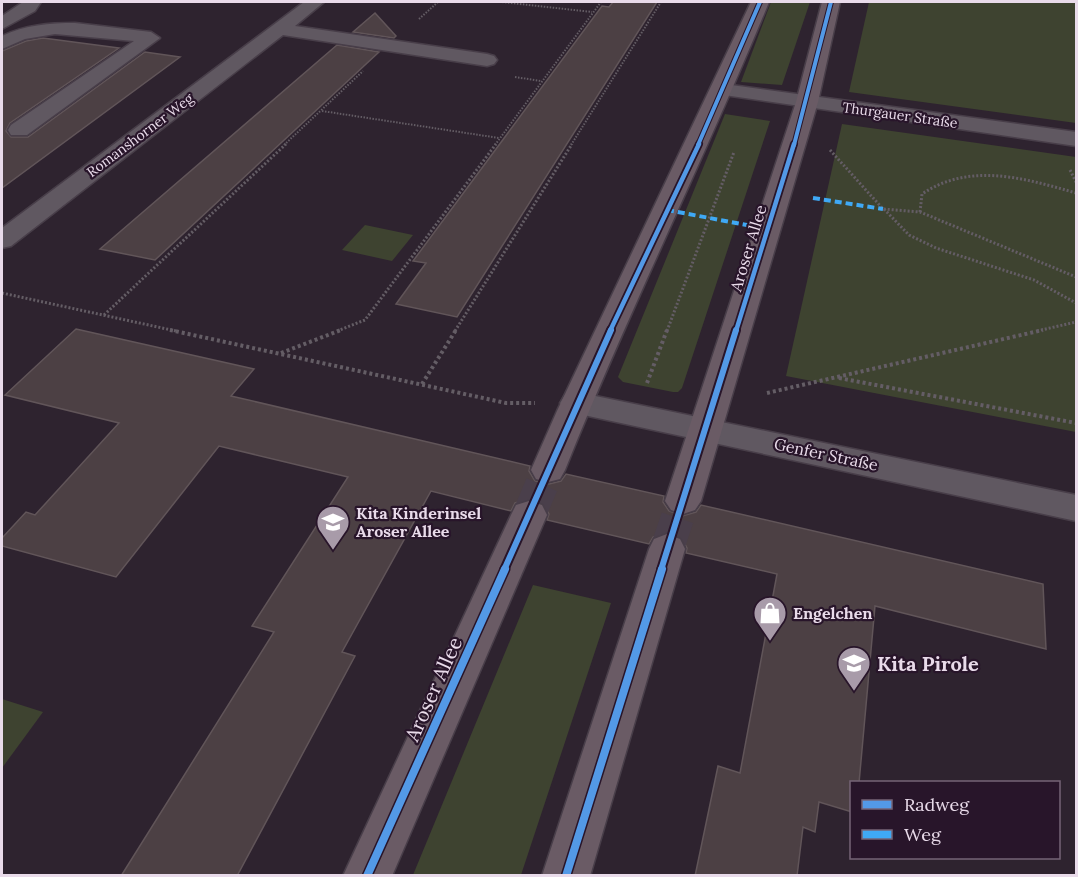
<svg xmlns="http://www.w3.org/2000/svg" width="1078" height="877" font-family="Lora,serif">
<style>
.green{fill:#3e4330}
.building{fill:#4c4044;stroke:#615559;stroke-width:1.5}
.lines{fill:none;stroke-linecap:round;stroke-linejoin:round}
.major-tunnel{stroke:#4a3f4b;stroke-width:33;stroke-dasharray:33 16;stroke-linecap:butt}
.minor-casing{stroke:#483e49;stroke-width:3}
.major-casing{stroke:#483e49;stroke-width:3}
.path-far2{stroke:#645d65;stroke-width:2;stroke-dasharray:1.5 1.5;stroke-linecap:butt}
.path-far1{stroke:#645d65;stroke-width:3;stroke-dasharray:2 2;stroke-linecap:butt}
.path{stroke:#645d65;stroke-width:4;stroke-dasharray:3 3;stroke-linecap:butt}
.minor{fill:#605861;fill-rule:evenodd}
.major{fill:#6a5b65;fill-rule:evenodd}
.quiet{stroke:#3fa9f5;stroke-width:4;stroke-dasharray:7 4;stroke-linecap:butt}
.cycleway-far3-casing{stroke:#28152a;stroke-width:6}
.cycleway-far2-casing{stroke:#28152a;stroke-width:8}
.cycleway-far1-casing{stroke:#28152a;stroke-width:10}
.cycleway-casing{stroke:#28152a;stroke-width:11}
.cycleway-far3{stroke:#5399e6;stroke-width:4}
.cycleway-far2{stroke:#5399e6;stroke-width:4.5}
.cycleway-far1{stroke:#5399e6;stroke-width:6}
.cycleway{stroke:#5399e6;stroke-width:8}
.labels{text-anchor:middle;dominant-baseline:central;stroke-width:4.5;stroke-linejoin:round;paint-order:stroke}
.far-street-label{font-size:14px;fill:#e9dbea;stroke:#28152a}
.street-label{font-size:16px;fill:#e9dbea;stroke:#28152a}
.poi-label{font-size:16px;font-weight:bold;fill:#e9dbea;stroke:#28152a;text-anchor:start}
.near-poi-label{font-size:20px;font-weight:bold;fill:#e9dbea;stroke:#28152a;text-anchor:start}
.near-street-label{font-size:20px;fill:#e9dbea;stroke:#28152a}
</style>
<rect width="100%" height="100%" fill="#2e232f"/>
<!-- green -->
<g class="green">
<polygon points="771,2 810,2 782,85 741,82"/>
<polygon points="869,2 1076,2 1076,123 849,92"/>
<polygon points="725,114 770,121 682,388 678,392 673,392 623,382 618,377"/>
<polygon points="842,124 1076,157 1076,432 786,376"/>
<polygon points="365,225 413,235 392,261 342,250"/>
<polygon points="533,585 611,603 521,875 413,875"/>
<polygon points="2,699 43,712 2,768"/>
</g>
<!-- building -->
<g class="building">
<polygon points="613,2 657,2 457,317 396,304 426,263 413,261 602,6 609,7"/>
<polygon points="375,13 396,36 394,38 353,32"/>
<polygon points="43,38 119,48 10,123 6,131 11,137 28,137 145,52 180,57 2,188 2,51 26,41"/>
<polygon points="337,45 379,52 155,260 100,249"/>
<polygon points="76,329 254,369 231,396 530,466 529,471 535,481 549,484 561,481 566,474 664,496 663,502 669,511 682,516 696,512 701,505 1043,584 1046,649 875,606 859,783 852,783 852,812 819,802 815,832 803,827 797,876 695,876 718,766 740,773 777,574 686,553 687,548 682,538 668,532 653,537 649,544 547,520 549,514 544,504 530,499 515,503 511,511 431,491 342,652 355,656 237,876 121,876 274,632 252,626 348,477 219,446 116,577 2,546 2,538 26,512 35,515 119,423 5,395"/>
</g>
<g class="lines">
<!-- major-tunnel -->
<g class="major-tunnel">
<polyline points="529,515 548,470"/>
<polyline points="667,549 683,501"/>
</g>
<!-- minor casing -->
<g class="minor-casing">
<g id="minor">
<polygon points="23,2 41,2 35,11 2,29 2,16"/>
<polygon points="304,2 324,2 295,26 487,54 494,56 497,60 494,64 487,66 283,35 11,246 2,248 2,228"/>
<path d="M75 23 151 32 160 38 27 135H11L8 130 11 125 134 41 55 34 25 39 2 49V36C25 25 49 23 75 23Z"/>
<polygon points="724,84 1076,132 1076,146 717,94 714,90 717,86"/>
<polygon points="576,392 1076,495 1076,521 565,411 560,403 565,395"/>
</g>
</g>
<!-- major casing -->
<g class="major-casing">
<g id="major">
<path d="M751 2H769C704 160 628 312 565 470L560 479 548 482 536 479 531 470 557 411Z"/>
<polygon points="822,2 840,2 818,102 701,501 695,510 683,514 671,510 665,501 796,102"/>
<polygon points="529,501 542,505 547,515 392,876 343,876 511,515 516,505"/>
<polygon points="667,534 680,539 685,549 590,876 542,876 649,549 654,539"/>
</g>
</g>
<!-- path-far2 -->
<g class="path-far2">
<polyline points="502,2 592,12"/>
<polyline points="419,19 438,2"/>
<polyline points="515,77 541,81"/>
<polyline points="322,111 499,138"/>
<polyline points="284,145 363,71"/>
<polyline points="495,145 601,2"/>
<polyline points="571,145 661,2"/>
</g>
<!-- path-far1 -->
<g class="path-far1">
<polyline points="830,150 883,209 920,212 1076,277"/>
<polyline points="1070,170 1076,182"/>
<polyline points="884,209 909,235 936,248 1034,280 1076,303"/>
<path d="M920 212 922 194C970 162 1024 178 1076 193"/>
<polyline points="2,293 176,331"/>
<polyline points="104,315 286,144"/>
<polyline points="337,331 365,320 496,144"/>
<polyline points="455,331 572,144"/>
<polyline points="667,331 734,152"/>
<polyline points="1037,331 1076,322"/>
</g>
<!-- path -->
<g class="path">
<polyline points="170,330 506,403 535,403"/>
<polyline points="281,353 341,330"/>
<polyline points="839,378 1076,423"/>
<polyline points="647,383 667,330"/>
<polyline points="422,384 456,330"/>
<polyline points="767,393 1043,330"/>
</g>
<!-- minor -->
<use href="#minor" class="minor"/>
<!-- major -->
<use href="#major" class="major"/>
<!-- quiet -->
<g class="quiet">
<polyline points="813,198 883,209"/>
<polyline points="667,210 768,229"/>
</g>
<!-- cycleway-far3 casing -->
<g class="cycleway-far3-casing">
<g id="cycleway-far3">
<polyline points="698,145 760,2"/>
<polyline points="794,145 831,2"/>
</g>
</g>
<!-- cycleway-far2 casing -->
<g class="cycleway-far2-casing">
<g id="cycleway-far2">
<polyline points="610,331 699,144"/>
<polyline points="736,331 794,144"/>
</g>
</g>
<!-- cycleway-far1 casing -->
<g class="cycleway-far1-casing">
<g id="cycleway-far1">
<polyline points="504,570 611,330"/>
<polyline points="661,570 736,330"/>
</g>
</g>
<!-- cycleway casing -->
<g class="cycleway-casing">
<g id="cycleway">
<polyline points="367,876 505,569"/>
<polyline points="566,876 662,569"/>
</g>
</g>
<!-- cycleway-far3 -->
<use href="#cycleway-far3" class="cycleway-far3"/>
<!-- cycleway-far2 -->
<use href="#cycleway-far2" class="cycleway-far2"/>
<!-- cycleway-far1 -->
<use href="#cycleway-far1" class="cycleway-far1"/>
<!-- cycleway -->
<use href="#cycleway" class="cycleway"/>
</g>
<!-- icons -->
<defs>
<g id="school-pin" transform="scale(1.725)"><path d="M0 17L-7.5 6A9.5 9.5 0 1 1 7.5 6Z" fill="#a89ba9" stroke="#28152a"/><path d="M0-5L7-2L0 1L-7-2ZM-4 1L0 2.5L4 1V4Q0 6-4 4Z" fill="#fff"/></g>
<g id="shop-pin" transform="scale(1.725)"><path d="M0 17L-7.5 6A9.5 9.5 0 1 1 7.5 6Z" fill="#a89ba9" stroke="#28152a"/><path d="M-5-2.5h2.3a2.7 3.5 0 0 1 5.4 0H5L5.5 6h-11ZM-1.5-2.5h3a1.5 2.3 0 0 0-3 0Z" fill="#fff"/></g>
</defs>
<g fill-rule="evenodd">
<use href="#school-pin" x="333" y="522"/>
<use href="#shop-pin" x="770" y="613"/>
<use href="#school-pin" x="854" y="663"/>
</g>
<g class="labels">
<!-- far-street labels -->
<g class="far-street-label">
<text transform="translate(900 115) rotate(8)">Thurgauer Straße</text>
<text transform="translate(140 135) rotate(-37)">Romanshorner Weg</text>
</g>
<!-- street labels -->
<g class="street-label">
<text transform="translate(748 248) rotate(-73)">Aroser Allee</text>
<text transform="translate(826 454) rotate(12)">Genfer Straße</text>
</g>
<!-- poi labels -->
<g class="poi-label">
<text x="356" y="513">Kita Kinderinsel<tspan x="356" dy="18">Aroser Allee</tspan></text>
<text x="793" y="613">Engelchen</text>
</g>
<!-- near-poi labels -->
<g class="near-poi-label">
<text x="877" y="663">Kita Pirole</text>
</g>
<!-- near-street labels -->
<g class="near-street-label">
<text transform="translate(433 689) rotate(-66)">Aroser Allee</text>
</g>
</g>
<!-- border -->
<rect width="1078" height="877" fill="none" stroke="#e9dbea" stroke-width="6"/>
<!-- legend -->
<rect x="850" y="781" width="210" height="78" fill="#28152a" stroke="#756477" stroke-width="1.5"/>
<rect x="862" y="800" width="30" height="9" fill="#5399e6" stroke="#756477" stroke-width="1.5"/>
<text x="904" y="811" font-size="18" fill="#e9dbea">Radweg</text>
<rect x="862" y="830" width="30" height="9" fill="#3fa9f5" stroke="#756477" stroke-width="1.5"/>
<text x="904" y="841" font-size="18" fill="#e9dbea">Weg</text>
</svg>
